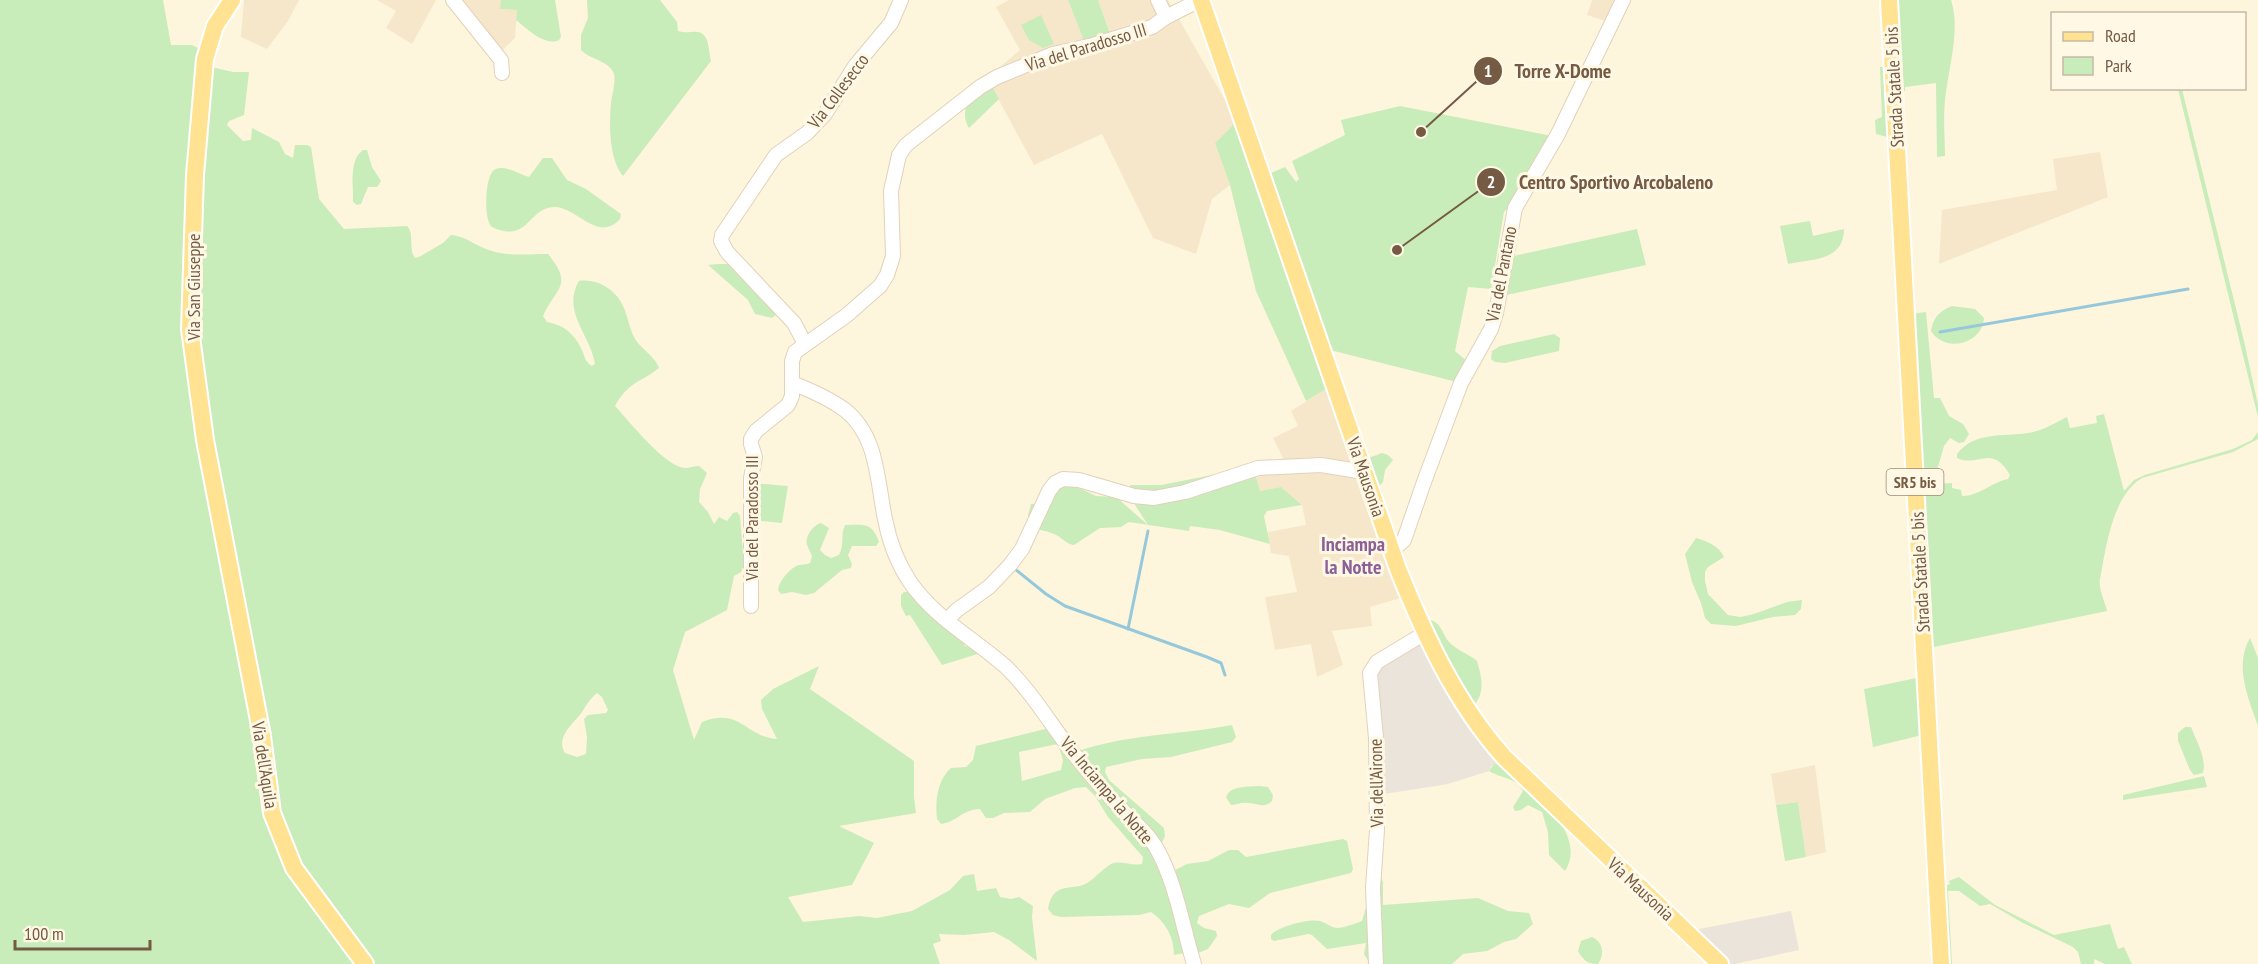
<svg xmlns="http://www.w3.org/2000/svg" width="2258" height="964" font-family="'PT Sans Narrow',sans-serif">
<style>
.residential{fill:#f6e7cb}
.industrial{fill:#ebe4da}
.green{fill:#c9ecbb;fill-rule:evenodd}
.lines{fill:none;stroke-linecap:round;stroke-linejoin:round}
.stream{stroke:#96c8db;stroke-width:3}
.minor-casing{stroke:#e2d1b9;stroke-width:16}
.major-casing{stroke:#fff;stroke-width:20}
.minor{stroke:#fff;stroke-width:14}
.major{stroke:#ffe393;stroke-width:16}
.labels{text-anchor:middle;dominant-baseline:central;stroke-width:6;stroke-linejoin:round;paint-order:stroke}
.shield{fill:#fff8e5;stroke:#9e8a74;stroke-width:1.5}
.shield-label{font-size:16px;font-weight:bold;fill:#755b44}
.street-label{font-size:18px;fill:#755b44;stroke:#fff8e5}
.neighbourhood-label{font-size:20px;font-weight:bold;fill:#8c5f99;stroke:#fff8e5}
.leader{fill:none;stroke:#755b44;stroke-width:2}
.callout-dot{fill:#755b44;stroke:#fff8e5;stroke-width:2}
.mark-label{font-size:18px;text-anchor:middle;font-weight:bold;fill:#fff}
.callout-label{font-size:20px;text-anchor:middle;font-weight:bold;fill:#755b44;stroke:#fff8e5;stroke-width:6;stroke-linejoin:round;paint-order:stroke}
</style>
<rect width="100%" height="100%" fill="#fef5dd"/>
<!-- residential -->
<g class="residential">
<polygon points="244,0 299,0 288,21 267,49 241,37"/>
<polygon points="377,0 436,0 412,44 386,28 396,11"/>
<polygon points="447,0 501,0 501,9 517,10 515,38 493,59"/>
<polygon points="1009,0 1068,0 1085,42 1111,35 1098,0 1168,0 1229,107 1234,124 1215,143 1230,185 1212,199 1196,254 1153,238 1102,134 1034,165 987,78 1020,50 996,7"/>
<polygon points="1592,0 1629,0 1618,25 1587,15"/>
<polygon points="2100,152 2108,197 1939,264 1942,210 2057,190 2053,159"/>
<polygon points="1339,381 1414,594 1370,607 1372,626 1332,631 1343,665 1317,677 1311,644 1275,650 1265,597 1297,592 1289,556 1271,553 1268,532 1306,525 1302,505 1281,487 1260,491 1253,467 1285,462 1273,438 1298,426 1291,411"/>
<polygon points="1815,765 1826,852 1806,857 1798,802 1776,805 1771,774"/>
</g>
<!-- industrial -->
<g class="industrial">
<polygon points="1421,636 1503,762 1491,766 1489,771 1448,784 1384,794 1382,749 1373,667"/>
<polygon points="1791,911 1799,950 1735,964 1728,964 1694,930"/>
</g>
<!-- green -->
<g class="green">
<polygon points="0,0 163,0 171,45 192,45 200,49 187,329 269,814 361,964 0,964"/>
<path d="M501 0H555L561 37 559 40C545 47 526 28 516 20L517 10 500 9Z"/>
<path d="M587 0H660L677 22 678 31C684 33 687 32 693 32 710 30 708 49 711 61L623 176C609 159 609 125 611 103 612 95 616 82 614 74 610 61 589 59 581 50V35L588 18Z"/>
<polygon points="1068,0 1098,0 1111,36 1085,43"/>
<path d="M1896 0H1951C1961 30 1948 69 1945 101 1943 119 1945 138 1945 156L1937 157 1936 83 1905 87V91L1900 93Z"/>
<polygon points="1041,15 1054,44 1043,48 1029,40 1021,25"/>
<path d="M207 66 233 72H249L244 115 229 121 227 125 243 141 251 140 252 128 279 142 285 154 293 158 295 145H307L311 147 319 199 344 229 407 226C415 234 408 248 415 258L419 257 443 243 451 235C465 236 473 244 486 249 505 257 528 254 548 254 574 286 556 287 543 316L547 322C565 325 574 334 582 350 585 357 585 362 592 366L595 364C591 336 561 311 579 281 597 278 617 290 624 308 628 318 630 330 635 339 642 350 655 356 659 368 640 383 629 381 615 406 630 422 664 466 685 468 689 468 695 466 699 466L707 473 700 489 699 502 708 512 714 524 719 517 727 521 733 513 737 512 740 516 744 565 741 572 734 576 727 610 685 632 673 670 694 740 702 722C741 707 745 737 777 739L762 709 761 700 773 689 819 666 810 689 914 761V797L916 813 839 826 874 843 852 885 788 897 803 922 859 916 877 918 912 911 950 890 963 876 974 874 977 891 996 888 1000 897 1011 899 1019 897 1033 906 1032 917 1037 961 1009 940 994 932 964 935 939 934 941 941 933 944 940 964H369L297 867 275 812 193 329ZM597 693 602 697 608 710 606 713 588 715 584 719 587 737 586 754 577 757 565 753C555 737 574 723 582 712 587 704 590 699 597 693Z"/>
<polygon points="1887,66 1891,138 1876,134 1875,120 1882,117 1880,67"/>
<path d="M987 78 999 99 969 128C957 107 975 93 987 78Z"/>
<polygon points="2178,89 2182,89 2244,341 2258,405 2258,417"/>
<polygon points="1400,106 1552,136 1513,203 1504,212 1491,289 1468,287 1455,351 1468,362 1457,382 1330,350 1271,173 1285,167 1296,182 1299,179 1292,161 1345,135 1341,120"/>
<polygon points="1234,124 1328,388 1306,401 1256,291 1230,185 1215,143"/>
<path d="M363 150H367L372 167 381 181 377 187H368L361 204 357 205 353 202C354 186 348 161 363 150Z"/>
<path d="M543 158H552L567 180 586 189 621 214 620 219C598 243 578 208 555 207 531 207 529 236 504 231 500 230 495 229 492 227 483 220 485 176 494 170 505 164 518 174 529 177Z"/>
<path d="M1810 221 1813 236 1844 229C1844 261 1812 259 1788 264L1780 226Z"/>
<polygon points="1637,229 1646,265 1502,296 1505,279 1510,275 1509,257"/>
<polygon points="718,264 736,264 781,311 772,318 755,314 748,300 708,265"/>
<path d="M1952 306 1975 309 1984 318C1982 345 1944 353 1931 331 1933 318 1939 311 1952 306Z"/>
<polygon points="1926,312 1934,398 1940,398 1949,416 1963,424 1969,434 1964,442 1959,443 1950,438 1944,446 1936,474 1927,478 1920,476 1911,314"/>
<polygon points="1554,334 1560,338 1559,351 1505,363 1495,362 1491,359 1492,351 1500,346"/>
<path d="M2104 414 2124 491 2134 480 2145 475 2233 449 2252 440 2258 432V439L2233 452 2142 478C2112 496 2106 548 2100 579 2098 588 2105 602 2107 611L1929 648 1919 485 1952 483V488L1961 490 1962 496C1979 496 1992 482 2008 479L2010 475C1991 443 1979 468 1957 458V454C1975 431 2002 437 2028 433 2042 431 2055 423 2067 417L2070 428 2097 423 2096 416Z"/>
<polygon points="1382,453 1388,455 1393,460 1385,470 1383,482 1376,489 1366,459"/>
<path d="M1253 467 1260 491 1281 487 1302 505 1267 511 1264 516 1270 544 1220 530 1190 526 1189 531 1129 522 1121 527 1100 528 1074 545C1067 544 1064 540 1058 536 1043 527 1037 536 1028 515L1031 504 1044 503 1052 491 1064 485H1073L1096 496 1116 497 1148 525 1135 505 1130 485H1161Z"/>
<polygon points="754,483 788,486 782,523 761,521"/>
<path d="M821 523 829 528 820 550 825 555 831 558 839 555C845 544 840 535 845 525 864 525 872 522 879 542L876 546H852L848 555 852 564 851 568 842 570 814 593 806 595 792 592 781 594 778 590C779 581 788 571 796 566 800 564 806 565 810 563L812 556C811 553 809 550 808 547 803 538 813 525 821 523Z"/>
<path d="M1696 538C1707 541 1719 546 1724 557L1708 567 1705 572V581L1708 594 1728 615 1740 617 1754 614 1787 602 1802 600 1801 609 1795 615 1773 617 1736 626 1711 624 1705 618 1701 603 1692 582 1685 554Z"/>
<polygon points="904,592 910,592 921,606 962,639 965,646 984,652 942,665 910,615 906,616 901,606 901,595"/>
<path d="M1431 620C1442 624 1442 634 1449 642 1456 650 1469 654 1477 661 1482 678 1486 693 1472 708L1426 621Z"/>
<path d="M2250 638 2258 658V726C2248 697 2234 666 2250 638Z"/>
<polygon points="1921,677 1922,735 1873,747 1864,689"/>
<path d="M1232 725 1236 737 1232 742 1171 757 1142 759 1106 767 1105 772 1109 780 1164 828 1165 836 1159 849 1076 752C1126 734 1180 735 1232 725Z"/>
<path d="M1053 727 1141 829 1155 863 1165 871 1189 952 1174 955C1174 938 1166 922 1151 912L1139 915 1061 917 1053 915 1048 909C1049 903 1051 896 1056 892 1064 886 1074 888 1083 885 1094 881 1105 865 1114 863 1123 861 1132 866 1142 864L1143 857 1108 817 1095 796 1086 787 1075 788 1045 799 1030 812 1004 813 993 818H986L980 809C961 810 957 822 941 824L937 819C935 802 937 780 951 768L966 767 973 760 976 746ZM1058 744 1063 760 1061 770 1022 781 1019 752Z"/>
<path d="M2185 727H2191C2196 740 2207 759 2203 773L2194 775 2190 770 2178 741V733Z"/>
<path d="M1503 762C1527 786 1590 833 1565 871L1549 855 1548 832 1542 812 1528 805 1521 810 1515 811 1513 807 1523 791C1516 777 1502 779 1489 771L1494 764Z"/>
<polygon points="2204,776 2207,787 2123,800 2123,795"/>
<path d="M1259 786 1268 787 1273 795 1272 801C1264 809 1257 803 1247 803 1242 802 1237 805 1231 805L1226 797C1231 785 1248 787 1259 786Z"/>
<polygon points="1798,802 1806,857 1785,861 1776,805"/>
<polygon points="1343,839 1347,841 1353,869 1351,873 1270,893 1249,908 1229,904 1199,916 1197,923 1204,928 1216,931 1217,936 1208,949 1193,955 1169,873 1187,864 1208,861 1229,850 1238,850 1246,857"/>
<polygon points="1380,875 1383,882 1383,905 1478,898 1508,911 1529,913 1533,924 1516,939 1504,942 1487,951 1463,954 1452,964 1378,964"/>
<polygon points="1959,877 1995,905 2054,935 2110,924 2118,949 2124,947 2132,964 2105,964 2094,959 2094,964 2081,964 2078,952 2073,947 2023,923 1990,904 1980,906 1959,891 1948,891 1952,964 1946,964 1942,887 1950,884 1949,881"/>
<path d="M1366 907H1371L1370 964 1364 954 1366 943 1327 949 1312 935 1308 934 1274 941 1271 939V935C1276 927 1310 918 1320 921 1327 923 1331 928 1338 928 1346 927 1354 924 1362 921Z"/>
<path d="M1592 937C1603 942 1605 954 1598 964 1587 964 1583 960 1578 951L1581 941Z"/>
</g>
<g class="lines">
<!-- stream -->
<g class="stream">
<polyline points="1940,332 2188,289"/>
<polyline points="1015,569 1046,594 1065,606 1207,657 1221,663 1225,675"/>
<polyline points="1128,629 1148,531"/>
</g>
<!-- minor casing -->
<g class="minor-casing">
<g id="minor">
<polyline points="453,0 501,60 502,73"/>
<polyline points="1158,0 1166,17"/>
<polyline points="805,344 794,323 727,252 721,241 722,235 776,155 807,133 825,114 855,66 891,23 901,0"/>
<path d="M792 383C810 390 830 399 845 410 878 436 877 481 885 519 889 540 898 564 910 582 934 617 973 638 1005 666 1028 688 1045 715 1064 741 1078 760 1094 779 1110 797 1126 816 1147 830 1158 851 1176 884 1183 928 1194 964"/>
<polyline points="1392,551 1404,540 1424,482 1461,383 1491,329 1496,313 1515,208 1558,134 1623,0"/>
<polyline points="751,606 751,478 755,457 751,444 751,439 756,431 788,405 792,396 792,361 795,352 847,315 880,286 887,275 893,256 891,191 899,155 906,145 980,87 997,77 1053,54 1093,45 1152,27 1166,17 1200,0"/>
<polyline points="947,620 957,610 989,587 1010,565 1022,549 1049,491 1055,483 1063,479 1079,480 1134,496 1154,498 1185,492 1258,468 1321,465 1364,472"/>
<polyline points="1376,964 1373,888 1377,830 1376,738 1370,673 1377,662 1425,633"/>
</g>
</g>
<!-- major casing -->
<g class="major-casing">
<g id="major">
<polyline points="232,0 215,26 205,59 195,175 190,329 205,440 262,736 272,813 294,868 365,964"/>
<path d="M1201 0 1398 569C1425 636 1455 702 1504 757L1720 964"/>
<polyline points="1889,0 1941,964"/>
</g>
</g>
<!-- minor -->
<use href="#minor" class="minor"/>
<!-- major -->
<use href="#major" class="major"/>
</g>
<g class="labels">
<!-- shield labels -->
<rect class="shield" x="1886.5" y="469" width="57" height="26" rx="4.5"/>
<g class="shield-label">
<text x="1915" y="482">SR5 bis</text>
</g>
<!-- street labels -->
<g class="street-label">
<text transform="translate(1086 47) rotate(-17)">Via del Paradosso III</text>
<text transform="translate(1894 87) rotate(-93)">Strada Statale 5 bis</text>
<text transform="translate(838 91) rotate(-53)">Via Collesecco</text>
<text transform="translate(1501 274) rotate(-79)">Via del Pantano</text>
<text transform="translate(193 287) rotate(-90)">Via San Giuseppe</text>
<text transform="translate(1366 477) rotate(71)">Via Mausonia</text>
<text transform="translate(751 518) rotate(-90)">Via del Paradosso III</text>
<text transform="translate(1920 572) rotate(-93)">Strada Statale 5 bis</text>
<text transform="translate(265 765) rotate(81)">Via dell'Aquila</text>
<text transform="translate(1376 783) rotate(-91)">Via dell'Airone</text>
<text transform="translate(1107 790) rotate(50)">Via Inciampa la Notte</text>
<text transform="translate(1641 889) rotate(43)">Via Mausonia</text>
</g>
<!-- neighbourhood labels -->
<g class="neighbourhood-label">
<text x="1353" y="544">Inciampa<tspan x="1353" dy="23">la Notte</tspan></text>
</g>
</g>
<!-- callouts -->
<path class="leader" d="M1421 132L1488 71M1397 250L1491 182"/>
<g class="callout-dot">
<circle cx="1421" cy="132" r="6"/>
<circle cx="1397" cy="250" r="6"/>
<circle cx="1488" cy="71" r="15"/>
<circle cx="1491" cy="182" r="15"/>
</g>
<g class="mark-label">
<text x="1488" y="77">1</text>
<text x="1491" y="188">2</text>
</g>
<g class="callout-label">
<text x="1563" y="78">Torre X-Dome</text>
<text x="1616" y="189">Centro Sportivo Arcobaleno</text>
</g>
<!-- legend -->
<rect x="2051" y="12" width="195" height="78" fill="#fff8e5" stroke="#c8b9a5" stroke-width="1.5"/>
<rect x="2063" y="32" width="30" height="9" fill="#ffe393" stroke="#c8b9a5" stroke-width="1.5"/>
<text x="2105" y="42" font-size="18" fill="#755b44">Road</text>
<rect x="2063" y="57" width="30" height="18" fill="#c9ecbb" stroke="#c8b9a5" stroke-width="1.5"/>
<text x="2105" y="72" font-size="18" fill="#755b44">Park</text>
<!-- scale -->
<path d="M15 940v9h135v-9" fill="none" stroke="#755b44" stroke-width="3"/>
<text x="24" y="940" font-size="18" fill="#755b44" stroke="#fff8e5" stroke-width="4.5" paint-order="stroke">100 m</text>
</svg>
